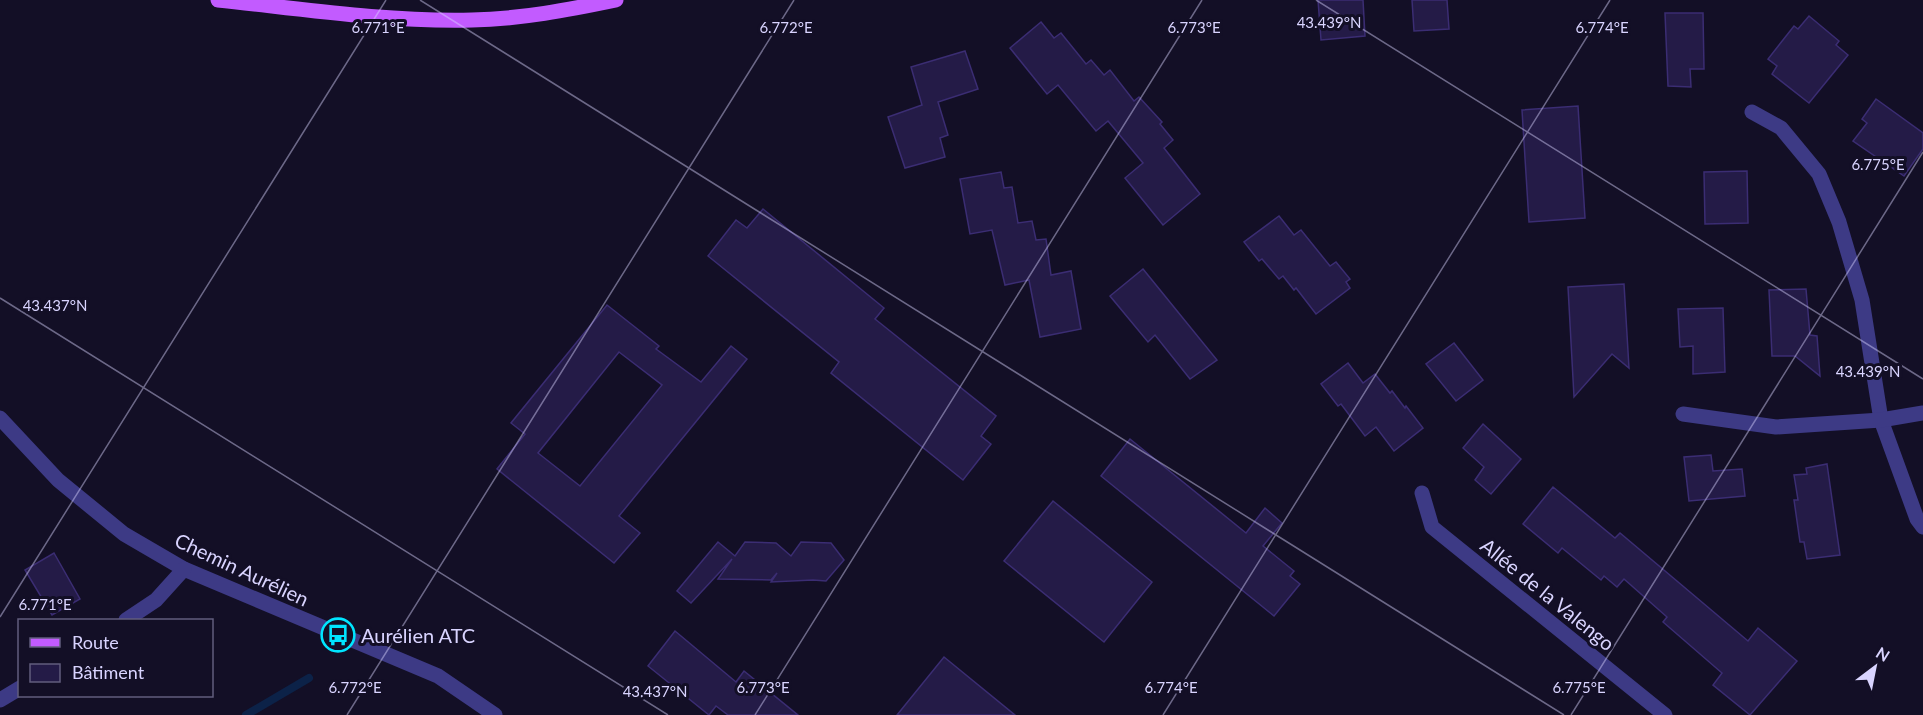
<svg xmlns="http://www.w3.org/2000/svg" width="1923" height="715" font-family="Lato,sans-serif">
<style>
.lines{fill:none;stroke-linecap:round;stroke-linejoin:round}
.stream{stroke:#0c2248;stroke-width:8}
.building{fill:#241b47;stroke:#3b2d73;stroke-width:1.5;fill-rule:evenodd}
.minor{stroke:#3d3a85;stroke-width:15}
.major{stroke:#c25bff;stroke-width:15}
.ticks{fill:none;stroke:#d9d4ff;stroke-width:1.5;stroke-opacity:0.45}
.labels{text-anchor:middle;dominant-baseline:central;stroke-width:6;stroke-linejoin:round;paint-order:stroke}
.street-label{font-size:20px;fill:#d9d4ff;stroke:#130f26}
.poi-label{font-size:20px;fill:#d9d4ff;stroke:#130f26;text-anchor:start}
.ticks-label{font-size:15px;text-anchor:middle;fill:#d9d4ff;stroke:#130f26;stroke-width:6;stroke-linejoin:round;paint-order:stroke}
</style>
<rect width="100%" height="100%" fill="#130f26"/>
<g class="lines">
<!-- stream -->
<polyline class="stream" points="246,715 309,678"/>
</g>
<!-- building -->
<g class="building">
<polygon points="1318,0 1363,0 1365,36 1321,40"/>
<polygon points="1412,0 1447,0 1449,29 1414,31"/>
<polygon points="1665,13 1703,13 1704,69 1690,69 1691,87 1668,86"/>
<polygon points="1809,16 1839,41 1836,45 1848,55 1809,103 1772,74 1777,66 1768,59 1794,26 1798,29"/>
<polygon points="1041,22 1054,38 1061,33 1086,64 1091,60 1104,75 1110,70 1134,101 1139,97 1162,122 1160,124 1173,140 1164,148 1200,194 1163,225 1125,178 1143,163 1108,121 1096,131 1058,85 1047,94 1010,48"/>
<polygon points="965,51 978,89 938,102 948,135 940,138 945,157 905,168 888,117 922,105 911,67"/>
<polygon points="1876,99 1923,133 1923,149 1904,176 1853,141 1867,123 1862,119"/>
<polygon points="1578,106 1585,218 1529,222 1522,110"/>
<polygon points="1747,171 1748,223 1705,224 1704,172"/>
<polygon points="1001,172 1004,188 1012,187 1018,223 1032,221 1036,240 1046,239 1051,275 1071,271 1081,329 1040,337 1029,280 1005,285 992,230 970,234 960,179"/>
<polygon points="763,209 884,308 875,319 996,416 981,436 991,444 963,480 831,373 839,362 708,256 736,220 747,228"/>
<polygon points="1279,216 1294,235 1301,230 1330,266 1336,262 1350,279 1346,282 1350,288 1316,314 1296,288 1294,290 1283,276 1279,279 1262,259 1259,261 1244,242"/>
<polygon points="1143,269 1217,360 1190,379 1155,335 1148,342 1110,296"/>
<polygon points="1624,284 1629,368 1612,354 1574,397 1568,287"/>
<polygon points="1806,289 1810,335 1817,336 1820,376 1795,356 1772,356 1769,290"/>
<path d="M607 305 659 346 656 349 701 382 731 346 747 359 619 516 640 533 614 563 497 469 525 434 511 423ZM619 352 662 385 580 486 538 453Z"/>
<polygon points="1723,308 1725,372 1693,374 1693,346 1680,347 1678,309"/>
<polygon points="1454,343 1483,380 1456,401 1426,364"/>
<polygon points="1348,363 1363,383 1375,374 1390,393 1392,391 1405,408 1406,406 1423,428 1394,451 1376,427 1365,436 1341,404 1338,406 1321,384"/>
<polygon points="1483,424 1521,459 1491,494 1475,480 1484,467 1463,448"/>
<polygon points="1130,439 1246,533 1265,508 1282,523 1263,546 1294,571 1290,576 1300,584 1274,616 1101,476"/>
<polygon points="1711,455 1713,471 1742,469 1745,496 1689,501 1684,457"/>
<polygon points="1827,464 1840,555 1807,559 1804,542 1800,542 1794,500 1798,500 1794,475 1807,474 1806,468"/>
<polygon points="1553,487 1615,538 1620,533 1748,641 1758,628 1797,661 1750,715 1713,685 1722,673 1663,622 1667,617 1624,579 1617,587 1604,576 1601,580 1562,548 1558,553 1523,524"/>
<polygon points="1053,501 1152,582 1104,642 1004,561"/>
<polygon points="718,542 735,556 745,542 776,543 791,556 801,542 831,543 844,560 826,581 813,580 771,582 777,573 771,580 718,579 732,559 691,603 677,591"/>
<polygon points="54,553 80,599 52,615 25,570"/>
<polygon points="675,631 736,682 744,671 798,715 728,715 716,706 709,715 648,666"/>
<polygon points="944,657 1015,715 897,715"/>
</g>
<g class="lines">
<!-- minor -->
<g class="minor">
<polyline points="1752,112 1781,128 1819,174 1839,222 1862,300 1881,420 1917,519 1923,527"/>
<polyline points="1683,414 1776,427 1881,420 1923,413"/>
<polyline points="0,418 58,480 124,534 184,569 438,676 495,715"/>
<polyline points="1422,493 1432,527 1665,715"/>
<polyline points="126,620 156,600 184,569"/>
<polyline points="0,700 20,688"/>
</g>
<!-- major -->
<path class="major" d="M218 0C302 9 387 22 472 20 521 19 568 10 616 0"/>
</g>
<!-- ticks -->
<path class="ticks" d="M420 0 1564 715M1316 0 1923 379M0 298 668 715M0 617 386 0M347 715 794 0M755 715 1202 0M1163 715 1610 0M1571 715 1923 152"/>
<!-- icons -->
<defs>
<g id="bus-ring" transform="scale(1.725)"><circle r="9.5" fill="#130f26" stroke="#00e5ff" stroke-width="1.5"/><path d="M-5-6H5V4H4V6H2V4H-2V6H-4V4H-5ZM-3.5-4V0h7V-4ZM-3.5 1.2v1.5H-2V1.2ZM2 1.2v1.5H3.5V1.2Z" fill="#00e5ff"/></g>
</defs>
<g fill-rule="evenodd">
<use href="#bus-ring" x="338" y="635"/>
</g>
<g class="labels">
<!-- street labels -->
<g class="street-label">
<text transform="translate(242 569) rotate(25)">Chemin Aurélien</text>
<text transform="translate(1548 594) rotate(39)">Allée de la Valengo</text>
</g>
<!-- poi labels -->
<g class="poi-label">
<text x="361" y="635">Aurélien ATC</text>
</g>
</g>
<g class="ticks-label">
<text x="1329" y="28">43.439°N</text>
<text x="378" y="33">6.771°E</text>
<text x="786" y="33">6.772°E</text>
<text x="1194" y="33">6.773°E</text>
<text x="1602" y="33">6.774°E</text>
<text x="1878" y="170">6.775°E</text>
<text x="55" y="311">43.437°N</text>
<text x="1868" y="377">43.439°N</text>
<text x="45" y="610">6.771°E</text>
<text x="355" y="693">6.772°E</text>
<text x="763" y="693">6.773°E</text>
<text x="1171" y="693">6.774°E</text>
<text x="1579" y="693">6.775°E</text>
<text x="655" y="697">43.437°N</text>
</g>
<!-- legend -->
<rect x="18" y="619" width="195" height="78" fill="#130f26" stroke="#625e7d" stroke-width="1.5"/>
<rect x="30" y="638" width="30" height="9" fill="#c25bff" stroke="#625e7d" stroke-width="1.5"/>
<text x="72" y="649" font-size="18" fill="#d9d4ff">Route</text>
<rect x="30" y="664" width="30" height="18" fill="#241b47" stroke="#625e7d" stroke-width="1.5"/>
<text x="72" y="679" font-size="18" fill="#d9d4ff">Bâtiment</text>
<!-- north arrow -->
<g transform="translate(1875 667) rotate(32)" stroke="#130f26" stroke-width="4.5" paint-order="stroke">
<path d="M0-4.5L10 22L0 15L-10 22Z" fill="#d9d4ff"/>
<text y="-9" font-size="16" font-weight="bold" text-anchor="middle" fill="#d9d4ff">N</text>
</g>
</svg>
